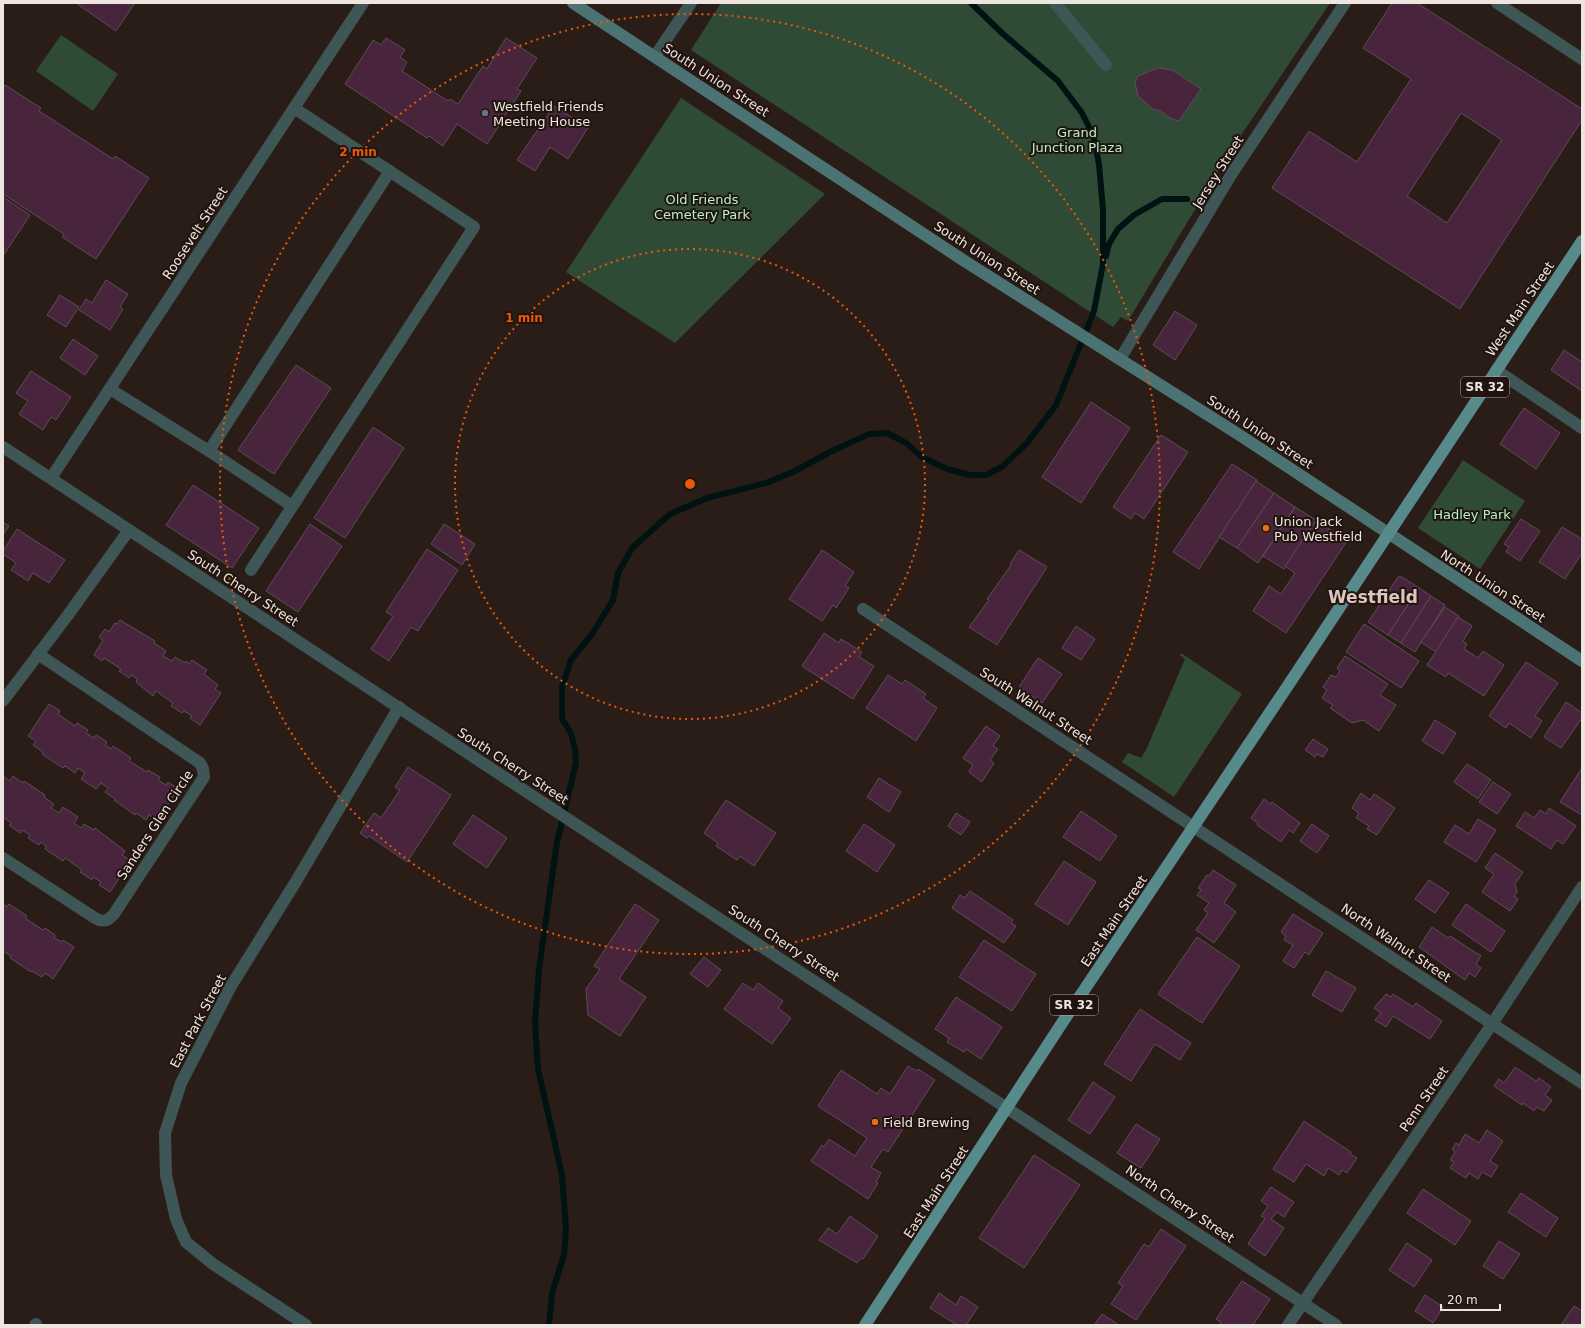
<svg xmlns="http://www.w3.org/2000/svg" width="1585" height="1328" font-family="'DejaVu Sans',sans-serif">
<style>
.green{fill:#2f4b36}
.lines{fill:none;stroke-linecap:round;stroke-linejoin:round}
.stream{stroke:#011213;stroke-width:6}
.building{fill:#48253d;stroke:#5c4d56;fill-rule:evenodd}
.street{stroke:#3e5656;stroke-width:12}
.secondary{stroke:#4c7374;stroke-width:12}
.primary{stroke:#578a8b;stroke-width:12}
.ring{fill:none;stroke:#e8590c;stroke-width:2;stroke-dasharray:2 4}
.worship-dot{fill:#6b7280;stroke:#21140e;stroke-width:1.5}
.food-dot{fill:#e8710a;stroke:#21140e;stroke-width:1.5}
.labels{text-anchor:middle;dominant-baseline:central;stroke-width:4;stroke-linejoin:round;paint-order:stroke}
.shield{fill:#21140e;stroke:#b0a6a1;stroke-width:1}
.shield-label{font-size:12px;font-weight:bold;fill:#eee4e0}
.street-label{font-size:13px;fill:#eee4e0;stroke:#21140e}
.poi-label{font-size:13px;fill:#eee4e0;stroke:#21140e;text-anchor:start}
.park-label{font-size:13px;fill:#b2f4c3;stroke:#21140e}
.district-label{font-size:17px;font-weight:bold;fill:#dac7bf;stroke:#21140e}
.centre{fill:#e8590c;stroke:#21140e;stroke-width:2}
.ring-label{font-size:12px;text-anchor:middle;font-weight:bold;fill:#e8590c;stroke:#21140e;stroke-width:4;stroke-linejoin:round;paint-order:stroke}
</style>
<rect width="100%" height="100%" fill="#2a1d17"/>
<!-- green -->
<g class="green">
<polygon points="721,3 1330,3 1229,153 1128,321 1121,317 1113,327 691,50"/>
<polygon points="61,35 118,74 93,111 36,71"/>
<polygon points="681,98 825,194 675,343 566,272"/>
<polygon points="1463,460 1525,501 1480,569 1418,528"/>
<polygon points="1181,653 1242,694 1174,797 1122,762 1128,753 1141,758 1146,750 1185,659 1180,655"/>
</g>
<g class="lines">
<!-- stream -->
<g class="stream">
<polyline points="1106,256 1109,244 1118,229 1134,215 1162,199 1187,199"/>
<polyline points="549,1325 552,1293 564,1255 566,1229 562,1175 538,1069 535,1023 539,969 557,842 576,763 575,750 571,733 562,719 562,687 571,660 592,634 613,600 618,573 632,548 670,514 707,498 766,483 793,472 830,452 869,434 887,433 906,443 922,457 947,469 970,475 986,475 1003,466 1027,443 1056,405 1094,311 1103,264 1103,210 1099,164 1093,135 1082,113 1058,81 1003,34 971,3"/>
</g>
</g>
<!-- building -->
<g class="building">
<polygon points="76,3 135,3 116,31"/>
<path d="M1392 3H1417L1582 109V120L1460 309 1272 188 1309 131 1357 162 1411 79 1363 48ZM1461 113 1502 140 1447 223 1407 196Z"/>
<polygon points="386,38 405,50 400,57 407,62 402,71 448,101 450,99 458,104 483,66 487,69 506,38 537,58 517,89 521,91 487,144 457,124 443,146 429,136 427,138 345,84 373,40 381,45"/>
<polygon points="1158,68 1172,70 1201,89 1179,121 1172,119 1160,111 1153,109 1138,96 1135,82 1138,76"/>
<polygon points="5,85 41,108 39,111 113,159 115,156 149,178 96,259 62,237 64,234 3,194 3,88"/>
<polygon points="554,106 588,128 568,159 550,147 535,171 517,160"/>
<polygon points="3,197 30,215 3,256"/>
<polygon points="106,280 128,294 120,307 123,309 110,330 79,310 86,299 92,303"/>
<polygon points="60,295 79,307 66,327 47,315"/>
<polygon points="1175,311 1197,325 1175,360 1153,345"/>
<polygon points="73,339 98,356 85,375 60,358"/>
<polygon points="1564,350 1582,362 1582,391 1551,370"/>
<polygon points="296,365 331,388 274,474 238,450"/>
<polygon points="31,371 71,397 56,420 51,417 43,430 19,414 28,401 16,393"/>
<polygon points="1091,402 1130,428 1081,503 1042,477"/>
<polygon points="1524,408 1560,433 1536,469 1500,444"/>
<polygon points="373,427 404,448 345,538 314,518"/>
<polygon points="1161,435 1188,452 1144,519 1135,513 1131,519 1113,507"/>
<polygon points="1232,464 1257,480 1199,569 1173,552"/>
<polygon points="1256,481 1274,493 1237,548 1219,537"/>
<polygon points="193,485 259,528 232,568 166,525"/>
<polygon points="1274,493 1295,507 1258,563 1237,548"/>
<polygon points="1295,507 1316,520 1284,569 1263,556"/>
<polygon points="1521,519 1540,531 1520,561 1506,552 1509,547 1504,544"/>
<polygon points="1316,520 1347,541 1286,633 1253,611 1269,586 1281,594 1295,573 1285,566"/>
<polygon points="3,522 9,526 3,535"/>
<polygon points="310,524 342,546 298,612 266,591"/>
<polygon points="444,524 475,544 462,565 431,544"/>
<polygon points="1562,527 1582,539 1582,553 1565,579 1539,562"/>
<polygon points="17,529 65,560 49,583 33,573 28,581 11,570 16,563 3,554 3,551"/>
<polygon points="427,549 458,570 418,631 411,627 389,661 371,649 393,616 386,612"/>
<polygon points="822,550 854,572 845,586 849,588 836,608 833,605 822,621 789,599"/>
<polygon points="1019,550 1047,567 997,645 969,627 989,600 987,599 1011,565 1010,564"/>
<polygon points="1398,577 1402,577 1419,588 1388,635 1368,622"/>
<polygon points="1419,588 1431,596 1401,643 1388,635"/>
<polygon points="1431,596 1445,605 1415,652 1401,643"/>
<polygon points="1445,607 1459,616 1436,652 1421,642"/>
<polygon points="1458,617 1472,626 1463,641 1467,644 1464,649 1478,658 1483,651 1504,665 1484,696 1448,673 1446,677 1427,665"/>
<polygon points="120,620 155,641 154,643 166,651 163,656 172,661 175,657 185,663 186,661 189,664 192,660 207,670 204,674 218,685 215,689 221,693 200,725 190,718 192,716 184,711 182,713 171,706 173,703 156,691 153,696 136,682 137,679 132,675 129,678 119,671 121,669 104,658 102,661 94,655 103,640 99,637 105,629 109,632 115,623 117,624"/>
<polygon points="1364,624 1419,661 1401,688 1346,652"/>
<polygon points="1076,626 1095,639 1081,660 1062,648"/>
<polygon points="824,633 839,643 841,639 862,652 859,657 874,666 853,699 802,666"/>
<polygon points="1345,656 1388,684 1380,695 1396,705 1379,731 1363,720 1352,723 1330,708 1333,705 1322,698 1327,690 1323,687 1331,675 1336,677 1340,671 1337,668"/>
<polygon points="1038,658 1062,674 1042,703 1019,687"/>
<polygon points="1526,662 1558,683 1535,716 1542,721 1531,738 1509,723 1506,728 1489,716"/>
<polygon points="888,675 902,684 905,680 926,694 923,698 937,708 916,741 866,708"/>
<polygon points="1566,702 1582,713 1582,718 1561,748 1544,737"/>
<polygon points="49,704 60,711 58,714 75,726 77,723 88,730 86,733 94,738 96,735 107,742 105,745 111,749 113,746 131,758 129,761 147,772 148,770 160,777 158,780 166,785 168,782 178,789 157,821 149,815 146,820 136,813 135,815 114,800 115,799 105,792 108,788 101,783 96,789 81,779 85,773 78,768 75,773 65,766 63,768 42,754 43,752 33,745 36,741 28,736"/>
<polygon points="1435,720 1456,733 1443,754 1422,741"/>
<polygon points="986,726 1000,736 993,746 998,749 990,760 994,763 982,782 969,772 973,765 963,758"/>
<polygon points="1313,739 1328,749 1323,757 1317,754 1315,757 1305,750"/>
<polygon points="1467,764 1491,780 1478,799 1454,782"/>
<polygon points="408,767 451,795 407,862 369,836 367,838 360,833 374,813 381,818 400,790 395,787"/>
<polygon points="1582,768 1582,812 1580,814 1560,802"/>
<polygon points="3,776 10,781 13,776 23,783 24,781 45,795 44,797 54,804 51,808 59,813 63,807 78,817 74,823 81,828 84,824 94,830 95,828 125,851 122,855 131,861 110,892 99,885 101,882 93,877 92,880 80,872 82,870 65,858 63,861 45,849 46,846 41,842 39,845 28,838 30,835 22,830 20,833 9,825 11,823 3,817"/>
<polygon points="879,778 901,792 889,812 867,797"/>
<polygon points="1493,782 1511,794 1497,814 1479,802"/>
<polygon points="1361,793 1370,800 1374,794 1395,808 1377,835 1367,829 1369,826 1356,818 1359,813 1352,808"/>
<polygon points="1264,799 1271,804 1272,802 1300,823 1293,833 1289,830 1281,842 1257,825 1258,823 1251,818"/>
<polygon points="726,800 776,833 754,866 740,856 737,860 716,846 718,843 704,833"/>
<polygon points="1549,808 1576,826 1563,844 1557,840 1551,849 1516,826 1525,812 1534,818 1540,810 1546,814"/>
<polygon points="1081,811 1117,836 1100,861 1063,837"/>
<polygon points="956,813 970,822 961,835 948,826"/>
<polygon points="473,815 507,838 487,868 453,844"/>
<polygon points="1478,819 1496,830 1476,862 1444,842 1455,825 1469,834"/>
<polygon points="864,824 895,845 877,872 846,851"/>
<polygon points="1312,824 1329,836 1317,853 1300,841"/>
<polygon points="1495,853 1523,872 1515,884 1517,892 1514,896 1518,899 1510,911 1482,892 1494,874 1485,868"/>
<polygon points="1064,861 1096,882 1068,925 1035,904"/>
<polygon points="1213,870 1236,885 1224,903 1236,912 1214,943 1196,930 1208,913 1204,910 1209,903 1197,895 1201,890 1198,888 1207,875 1209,876"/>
<polygon points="1429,880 1449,893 1435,913 1415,899"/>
<polygon points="970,891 1013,920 1011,923 1016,926 1004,943 952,908 960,895 965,898"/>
<polygon points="3,904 7,907 9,904 27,916 25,918 43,930 45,928 55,935 54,938 62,942 63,940 74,947 53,979 45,973 42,977 32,971 31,972 10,958 11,956 3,951"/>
<polygon points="635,904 659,920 619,979 646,997 620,1036 588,1015 586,989 600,969 594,966"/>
<polygon points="1466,904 1505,931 1491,952 1452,925"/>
<polygon points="1293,914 1323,933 1309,955 1305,952 1294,968 1283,961 1293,945 1284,940 1286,936 1281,932"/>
<polygon points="1432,927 1448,938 1450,936 1481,956 1476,964 1481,968 1475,977 1469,973 1465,980 1419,947"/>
<polygon points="1197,937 1240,966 1202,1023 1158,994"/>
<polygon points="984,940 1036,974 1012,1011 959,977"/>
<polygon points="704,957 721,970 708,987 690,974"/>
<polygon points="1326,971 1356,988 1342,1012 1312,995"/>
<polygon points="743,983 753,990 758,983 783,1001 778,1008 791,1018 772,1044 724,1009"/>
<polygon points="1386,994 1391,997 1393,994 1413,1007 1416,1003 1442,1021 1430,1039 1393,1016 1386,1027 1375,1020 1381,1013 1374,1008"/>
<polygon points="956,997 1002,1027 981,1059 966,1049 964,1052 947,1042 949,1038 935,1029"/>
<polygon points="1140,1009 1191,1043 1180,1060 1155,1044 1131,1081 1104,1064"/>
<polygon points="908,1066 917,1071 918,1069 935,1080 888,1152 883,1149 871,1167 881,1173 876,1182 878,1183 868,1199 811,1161 822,1145 824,1147 829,1139 855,1156 867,1138 818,1106 841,1070 877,1094 881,1088 890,1094"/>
<polygon points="1515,1067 1536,1081 1539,1078 1551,1087 1545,1095 1552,1100 1544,1111 1537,1107 1534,1111 1523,1103 1522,1105 1494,1086 1499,1079 1504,1083"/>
<polygon points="1093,1082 1115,1097 1090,1134 1068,1120"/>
<polygon points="1304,1121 1351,1152 1350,1154 1357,1158 1347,1173 1342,1170 1339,1175 1328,1168 1324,1176 1306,1164 1294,1182 1273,1169"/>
<polygon points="1136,1124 1160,1139 1141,1168 1117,1153"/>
<polygon points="1487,1130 1503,1141 1490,1161 1498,1166 1491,1177 1482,1172 1478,1179 1469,1173 1466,1178 1450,1168 1454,1162 1450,1160 1455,1152 1452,1149 1456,1143 1459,1145 1465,1134 1479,1143"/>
<polygon points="1034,1155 1080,1185 1024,1268 979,1238"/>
<polygon points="1271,1187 1294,1202 1284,1217 1277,1212 1271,1219 1284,1228 1265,1256 1248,1244 1265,1218 1261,1216 1268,1206 1261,1201"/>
<polygon points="1423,1189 1471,1221 1455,1245 1407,1213"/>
<polygon points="1521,1193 1558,1218 1546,1237 1508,1212"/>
<polygon points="850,1216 878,1236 863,1259 861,1258 857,1263 819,1240 828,1228 837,1234"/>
<polygon points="1161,1229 1186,1246 1136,1320 1111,1304 1123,1286 1118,1283 1144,1244 1149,1247"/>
<polygon points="1499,1241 1520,1254 1503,1279 1483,1266"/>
<polygon points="1407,1243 1432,1260 1414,1287 1389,1270"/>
<polygon points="1242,1281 1270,1299 1253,1325 1219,1325 1221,1322 1216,1319"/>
<polygon points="939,1293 956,1305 961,1296 978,1307 966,1325 957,1325 930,1308"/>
<polygon points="1425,1295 1443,1307 1433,1323 1415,1311"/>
<polygon points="1574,1306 1582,1311 1582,1325 1561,1325"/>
<polygon points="1102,1314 1119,1325 1094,1325"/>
</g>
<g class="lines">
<!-- street -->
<g class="street">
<polyline points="1055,3 1106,65"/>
<polyline points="1497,3 1582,59"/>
<polyline points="655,56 691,3"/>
<polyline points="1120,359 1231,175 1345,3"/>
<polyline points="1496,370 1582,428"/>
<polyline points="110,389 209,451 390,171"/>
<polyline points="3,447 1336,1325"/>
<polyline points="209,451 292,506"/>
<polyline points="51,478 363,3"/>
<polyline points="251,570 474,227 294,108"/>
<polyline points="863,609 1582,1083"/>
<polyline points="3,701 68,615 129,530"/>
<path d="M3 858 95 918C103 923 108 921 114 914L204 777 203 769 200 763 38 654"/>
<polyline points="35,1325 36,1324"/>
<polyline points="306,1325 213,1264 186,1242 176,1219 166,1175 165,1133 181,1083 231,986 295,883 399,707"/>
<polyline points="1288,1325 1492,1024 1582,887"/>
</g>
<!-- secondary -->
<polyline class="secondary" points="573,3 966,262 1238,434 1582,661"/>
<!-- primary -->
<polyline class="primary" points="865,1325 1064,1020 1287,687 1582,241"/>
</g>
<!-- distance rings -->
<g class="ring">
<circle cx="690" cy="484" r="235"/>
<circle cx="690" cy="484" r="470"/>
</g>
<!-- markers -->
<circle class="worship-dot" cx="485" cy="113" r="4"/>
<g class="food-dot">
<circle cx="1266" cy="528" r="4"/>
<circle cx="875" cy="1122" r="4"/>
</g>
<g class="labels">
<!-- shield labels -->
<g class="shield">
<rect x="1461" y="377" width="48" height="20" rx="3"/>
<rect x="1050" y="995" width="48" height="20" rx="3"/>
</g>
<g class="shield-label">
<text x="1485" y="387">SR 32</text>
<text x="1074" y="1005">SR 32</text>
</g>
<!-- street labels -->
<g class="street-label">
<text transform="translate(716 80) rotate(33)">South Union Street</text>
<text transform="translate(1218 172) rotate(-58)">Jersey Street</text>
<text transform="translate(195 233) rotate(-57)">Roosevelt Street</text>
<text transform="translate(987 258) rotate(33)">South Union Street</text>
<text transform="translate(1520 309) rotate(-56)">West Main Street</text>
<text transform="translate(1260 432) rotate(33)">South Union Street</text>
<text transform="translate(1493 586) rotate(33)">North Union Street</text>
<text transform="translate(243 588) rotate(33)">South Cherry Street</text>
<text transform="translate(1036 706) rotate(33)">South Walnut Street</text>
<text transform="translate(513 766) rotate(33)">South Cherry Street</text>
<text transform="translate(155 825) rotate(-57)">Sanders Glen Circle</text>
<text transform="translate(1114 921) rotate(-56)">East Main Street</text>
<text transform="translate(784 943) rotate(33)">South Cherry Street</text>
<text transform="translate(1396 943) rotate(34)">North Walnut Street</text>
<text transform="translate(198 1021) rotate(-62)">East Park Street</text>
<text transform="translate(1424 1099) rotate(-56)">Penn Street</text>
<text transform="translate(936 1192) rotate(-57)">East Main Street</text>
<text transform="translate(1180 1204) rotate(34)">North Cherry Street</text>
</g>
<!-- poi labels -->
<g class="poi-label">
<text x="493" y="106">Westfield Friends<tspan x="493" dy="15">Meeting House</tspan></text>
<text x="1274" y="521">Union Jack<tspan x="1274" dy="15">Pub Westfield</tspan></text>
<text x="883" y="1122">Field Brewing</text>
</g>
<!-- park labels -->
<g class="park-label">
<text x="1077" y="132">Grand<tspan x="1077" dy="15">Junction Plaza</tspan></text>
<text x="702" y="199">Old Friends<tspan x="702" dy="15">Cemetery Park</tspan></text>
<text x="1472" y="514">Hadley Park</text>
</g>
<!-- district labels -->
<g class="district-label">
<text x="1373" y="597">Westfield</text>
</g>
</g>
<circle cx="690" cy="484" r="6" class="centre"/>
<g class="ring-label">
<text x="358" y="156">2 min</text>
<text x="524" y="322">1 min</text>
</g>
<!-- border -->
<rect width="1585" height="1328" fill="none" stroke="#eee4e0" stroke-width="8"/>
<!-- scale -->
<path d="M1441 1304v6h59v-6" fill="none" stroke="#eee4e0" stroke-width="2"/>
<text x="1447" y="1304" font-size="12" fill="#eee4e0" stroke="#21140e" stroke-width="3" paint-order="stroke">20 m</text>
</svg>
